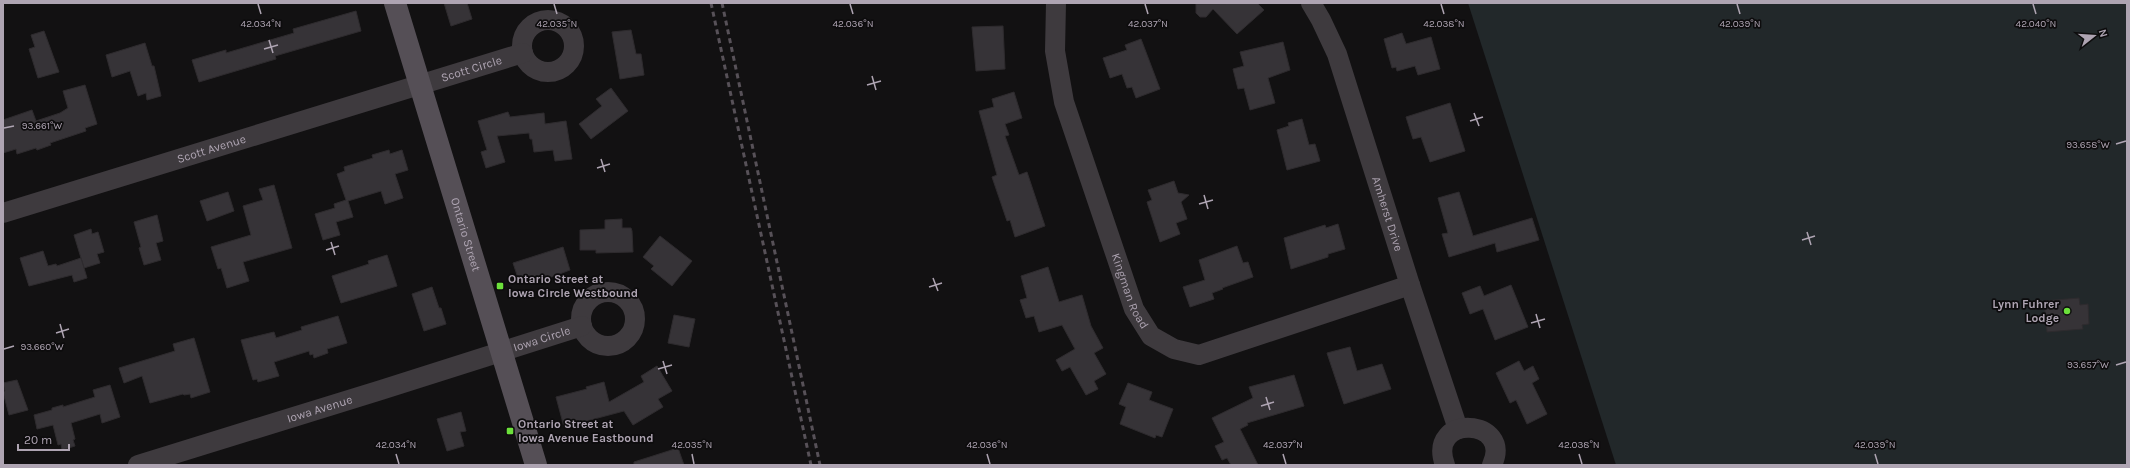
<svg xmlns="http://www.w3.org/2000/svg" width="2130" height="468" font-family="Karla,sans-serif">
<style>
.green{fill:#22282a}
.building{fill:#363337;stroke:#2e2b2e}
.lines{fill:none;stroke-linecap:round;stroke-linejoin:round}
.minor{stroke:#3e3a3e;stroke-width:20}
.major{stroke:#554f56;stroke-width:22}
.rail{stroke:#575158;stroke-width:3;stroke-dasharray:5 4;stroke-linecap:butt}
.ticks{fill:none;stroke:#aea4b2;stroke-width:1.5}
.poi-dot{fill:#6ce03b;stroke:#0d0c0d;stroke-width:1.5}
.labels{text-anchor:middle;dominant-baseline:central;stroke-width:3.5;stroke-linejoin:round;paint-order:stroke}
.street-label{font-size:12px;fill:#aea4b2;stroke:#0d0c0d}
.poi-label{font-size:12px;font-weight:bold;fill:#aea4b2;stroke:#0d0c0d;text-anchor:start}
.ticks-label{font-size:10px;text-anchor:middle;fill:#aea4b2;stroke:#0d0c0d;stroke-width:3.5;stroke-linejoin:round;paint-order:stroke}
</style>
<rect width="100%" height="100%" fill="#121112"/>
<!-- green -->
<polygon class="green" points="1468,3 2127,3 2127,465 1616,465"/>
<!-- building -->
<g class="building">
<polygon points="444,3 467,3 472,19 451,26"/>
<polygon points="1257,3 1264,10 1237,34 1213,9 1206,17 1200,17 1196,13 1196,4"/>
<polygon points="356,11 361,31 275,56 276,59 199,82 192,60 226,50 226,53 294,33 293,29"/>
<polygon points="1003,26 1005,69 976,71 972,27"/>
<polygon points="631,30 636,54 641,54 644,75 620,79 612,32"/>
<polygon points="44,31 59,72 38,78 29,49 35,47 31,35"/>
<polygon points="1402,33 1406,44 1431,37 1440,69 1418,75 1415,66 1397,71 1396,67 1392,68 1384,39"/>
<polygon points="1141,39 1160,89 1136,98 1132,87 1127,88 1122,74 1110,78 1103,58 1127,50 1125,45"/>
<polygon points="1283,42 1290,70 1268,78 1275,103 1250,110 1244,88 1238,89 1233,69 1244,66 1240,52"/>
<polygon points="145,43 152,66 154,66 161,96 147,100 146,93 138,96 130,71 112,77 106,55"/>
<polygon points="85,85 97,124 85,128 86,131 50,143 51,145 37,150 36,148 17,154 16,149 3,153 3,120 32,110 36,121 60,113 68,108 63,91"/>
<polygon points="611,88 628,111 591,139 579,124 602,106 596,99"/>
<polygon points="1014,92 1022,118 1005,124 1009,135 1005,136 1019,175 1027,172 1045,226 1015,237 1010,220 1007,221 992,177 997,175 979,111 994,107 992,99"/>
<polygon points="1450,103 1465,151 1430,162 1421,137 1413,139 1406,117"/>
<polygon points="508,112 510,117 544,113 545,124 566,121 572,159 555,161 553,150 534,152 532,139 530,139 529,133 497,136 505,162 486,168 481,152 487,150 478,121"/>
<polygon points="1302,119 1309,145 1315,144 1320,161 1287,170 1277,130 1289,126 1288,123"/>
<polygon points="389,150 390,154 402,150 408,170 395,174 403,198 385,204 381,191 348,201 353,217 336,222 340,235 323,240 315,214 335,208 334,204 346,200 337,174 345,171 344,167 373,158 372,155"/>
<polygon points="1174,181 1178,193 1189,195 1181,202 1187,219 1176,223 1180,234 1160,242 1147,202 1152,200 1148,190"/>
<polygon points="274,185 292,248 243,262 249,281 227,288 221,268 218,269 211,247 251,235 243,206 263,200 259,189"/>
<polygon points="228,192 234,211 207,221 200,201"/>
<polygon points="1459,192 1473,236 1532,218 1539,240 1497,252 1495,243 1449,257 1442,234 1448,233 1438,198"/>
<polygon points="157,215 163,241 156,243 161,260 144,265 139,248 141,247 134,222"/>
<polygon points="622,219 622,228 631,228 632,231 633,252 596,253 596,250 580,250 580,230 605,229 605,220"/>
<polygon points="1338,224 1345,249 1328,254 1328,257 1291,269 1284,238 1325,225 1326,228"/>
<polygon points="91,229 92,234 98,232 104,252 97,254 100,263 84,268 74,235"/>
<polygon points="660,236 692,261 672,286 651,269 654,266 643,257"/>
<polygon points="1237,246 1243,263 1248,262 1253,277 1222,288 1223,289 1212,293 1214,299 1190,307 1183,287 1205,280 1199,260"/>
<polygon points="563,247 570,270 541,281 540,278 520,284 513,263"/>
<polygon points="43,251 48,266 56,264 57,266 81,258 87,278 74,282 72,275 29,286 20,258"/>
<polygon points="387,255 397,286 341,303 332,276 369,264 368,261"/>
<polygon points="1048,267 1059,302 1082,295 1091,326 1103,348 1094,353 1106,374 1094,381 1098,389 1086,395 1070,367 1062,371 1056,360 1075,349 1062,325 1039,332 1034,316 1026,318 1020,300 1027,298 1021,276"/>
<polygon points="1511,285 1528,327 1495,340 1483,309 1470,314 1462,293 1480,286 1484,296"/>
<polygon points="432,287 439,308 441,308 446,324 424,331 412,294"/>
<polygon points="2079,298 2080,305 2088,304 2089,324 2082,325 2083,329 2047,332 2044,301"/>
<polygon points="674,315 695,319 689,347 668,343"/>
<polygon points="338,316 347,343 327,349 328,353 314,358 313,354 310,355 309,351 274,362 279,376 258,382 257,379 253,380 241,340 274,332 276,338 302,330 301,327"/>
<polygon points="194,338 210,392 191,398 190,394 184,395 183,394 150,403 142,376 124,383 119,368 175,351 173,344"/>
<polygon points="1350,347 1357,371 1382,364 1391,389 1344,404 1327,353"/>
<polygon points="1519,361 1524,371 1533,366 1539,379 1532,383 1547,414 1527,424 1516,400 1510,403 1496,373"/>
<polygon points="657,366 672,391 658,399 663,407 633,425 624,411 564,427 556,397 587,389 586,387 604,382 609,402 644,382 641,376"/>
<polygon points="1294,375 1304,406 1247,423 1248,425 1240,429 1258,465 1231,465 1227,458 1222,460 1215,446 1224,442 1212,418 1253,398 1249,387"/>
<polygon points="17,380 28,410 9,415 3,392 5,391 3,383"/>
<polygon points="1128,383 1152,392 1149,400 1173,409 1162,437 1156,435 1155,438 1120,424 1126,407 1119,404"/>
<polygon points="110,385 120,417 102,423 100,414 71,423 75,439 73,440 75,446 62,450 61,444 58,445 53,425 37,429 34,415 52,410 52,408 63,405 63,407 95,397 93,390"/>
<polygon points="461,412 466,431 460,432 464,446 447,451 437,419"/>
<polygon points="678,448 684,465 634,465 634,462"/>
</g>
<g class="lines">
<!-- minor -->
<g class="minor">
<path id="s1" d="M1056 3 1055 51 1064 102 1134 309 1151 336 1174 349 1199 355 1410 285"/>
<path id="s2" d="M1311 3 1321 20 1337 54 1410 285 1458 429"/>
<circle cx="548" cy="46" r="26"/>
<path id="s3" d="M3 213 523 53"/>
<circle cx="608" cy="319" r="27"/>
<path id="s4" d="M138 465 381 390 582 326"/>
<path d="M1445 465C1426 413 1514 418 1492 465"/>
</g>
<!-- major -->
<path class="major" id="s5" d="M395 3 536 465"/>
<!-- rail -->
<g class="rail">
<polyline points="711,3 811,465"/>
<polyline points="722,3 820,465"/>
</g>
</g>
<!-- ticks -->
<path class="ticks" d="M258 4 261 14M554 4 557 14M850 4 853 14M1145 4 1148 14M1441 4 1444 14M1737 4 1740 14M2033 4 2036 14M269 40 273 53M264 49 278 45M872 76 876 90M867 85 881 81M1474 113 1479 126M1470 121 1483 117M4 128 14 126M2116 144 2126 141M601 159 605 172M597 168 610 164M1204 195 1208 209M1199 204 1213 200M1807 232 1811 245M1802 240 1815 236M331 242 335 255M326 250 339 246M933 278 938 291M929 287 942 283M1536 314 1540 328M1531 323 1545 319M60 324 64 338M56 333 69 329M4 349 14 346M663 361 667 374M2116 365 2126 362M658 369 672 365M1266 397 1270 410M1261 406 1274 402M396 454 399 464M692 454 694 464M987 454 990 464M1283 454 1286 464M1579 454 1582 464M1875 454 1878 464"/>
<!-- markers -->
<g class="poi-dot">
<rect x="496" y="282" width="8" height="8" rx="2"/>
<circle cx="2067" cy="311" r="4"/>
<rect x="506" y="427" width="8" height="8" rx="2"/>
</g>
<g class="labels">
<!-- street labels -->
<g class="street-label">
<text stroke="none"><textPath href="#s3" startOffset="490">Scott Circle</textPath></text>
<text stroke="none"><textPath href="#s3" startOffset="218">Scott Avenue</textPath></text>
<text stroke="none"><textPath href="#s2" startOffset="225">Amherst Drive</textPath></text>
<text stroke="none"><textPath href="#s5" startOffset="242">Ontario Street</textPath></text>
<text stroke="none"><textPath href="#s1" startOffset="300">Kingman Road</textPath></text>
<text stroke="none"><textPath href="#s4" startOffset="423">Iowa Circle</textPath></text>
<text stroke="none"><textPath href="#s4" startOffset="190">Iowa Avenue</textPath></text>
</g>
<!-- poi labels -->
<g class="poi-label">
<text x="508" y="279">Ontario Street at<tspan x="508" dy="14">Iowa Circle Westbound</tspan></text>
<text x="2059" y="304" text-anchor="end">Lynn Fuhrer<tspan x="2059" dy="14">Lodge</tspan></text>
<text x="518" y="424">Ontario Street at<tspan x="518" dy="14">Iowa Avenue Eastbound</tspan></text>
</g>
</g>
<g class="ticks-label">
<text x="261" y="27">42.034°N</text>
<text x="557" y="27">42.035°N</text>
<text x="853" y="27">42.036°N</text>
<text x="1148" y="27">42.037°N</text>
<text x="1444" y="27">42.038°N</text>
<text x="1740" y="27">42.039°N</text>
<text x="2036" y="27">42.040°N</text>
<text x="42" y="129">93.661°W</text>
<text x="2088" y="148">93.658°W</text>
<text x="42" y="350">93.660°W</text>
<text x="2088" y="368">93.657°W</text>
<text x="396" y="448">42.034°N</text>
<text x="692" y="448">42.035°N</text>
<text x="987" y="448">42.036°N</text>
<text x="1283" y="448">42.037°N</text>
<text x="1579" y="448">42.038°N</text>
<text x="1875" y="448">42.039°N</text>
</g>
<!-- border -->
<rect width="2130" height="468" fill="none" stroke="#aea4b2" stroke-width="8"/>
<!-- north arrow -->
<g transform="translate(2094 36) rotate(73)" stroke="#0d0c0d" stroke-width="3" paint-order="stroke">
<path d="M0-3L7 15L0 10L-7 15Z" fill="#aea4b2"/>
<text y="-6" font-size="11" font-weight="bold" text-anchor="middle" fill="#aea4b2">N</text>
</g>
<!-- scale -->
<path d="M18 444v6h51v-6" fill="none" stroke="#aea4b2" stroke-width="2"/>
<text x="24" y="444" font-size="12" fill="#aea4b2" stroke="#0d0c0d" stroke-width="3" paint-order="stroke">20 m</text>
</svg>
